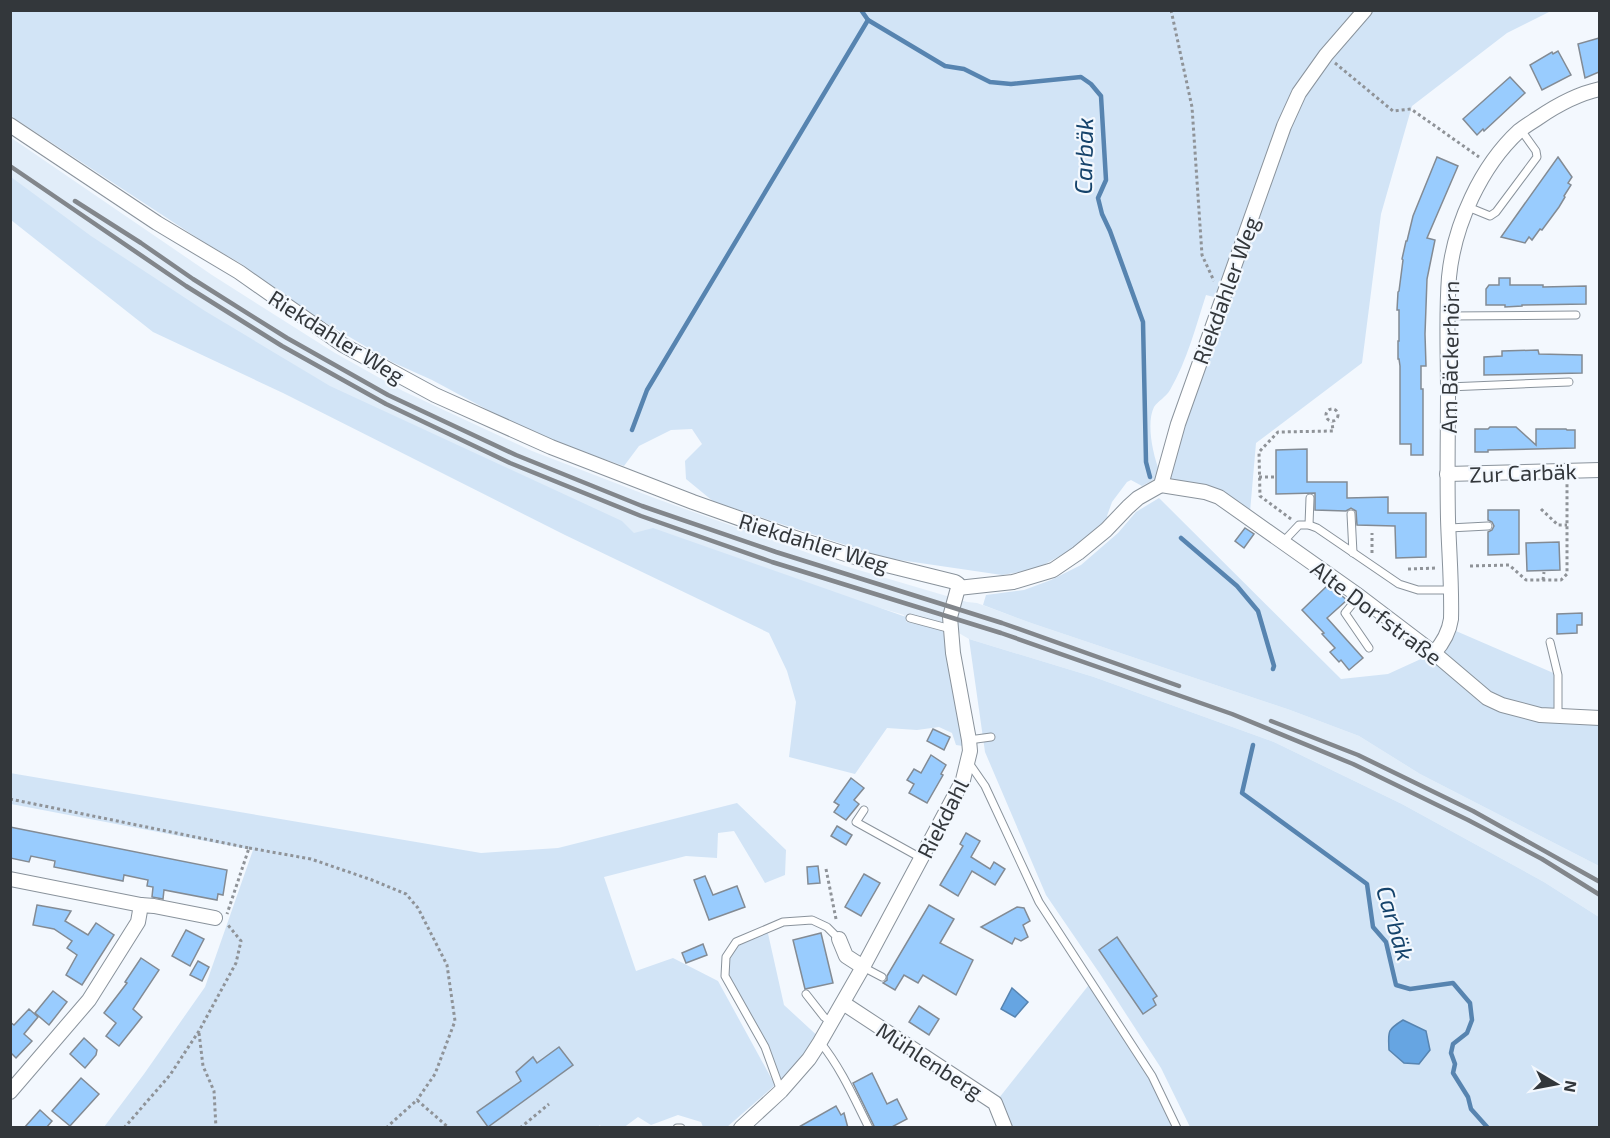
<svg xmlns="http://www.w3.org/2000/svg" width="1610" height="1138" font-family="'Exo 2',sans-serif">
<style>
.built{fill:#e1edf9}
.green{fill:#d2e4f6}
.water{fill:#66a5e2;stroke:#5784b0;stroke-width:1.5}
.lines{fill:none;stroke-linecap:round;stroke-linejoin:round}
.stream{stroke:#5784b0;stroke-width:4.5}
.building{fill:#99ccfe;stroke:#838b94;stroke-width:1.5}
.lane-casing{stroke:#8a939c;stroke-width:9}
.street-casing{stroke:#8a939c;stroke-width:16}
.path{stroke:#8f9398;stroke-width:3;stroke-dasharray:3 3;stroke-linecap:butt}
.lane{stroke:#fff;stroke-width:7}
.street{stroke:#fff;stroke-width:14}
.rail{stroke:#82868b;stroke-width:4.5}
.labels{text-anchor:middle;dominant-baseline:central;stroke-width:4.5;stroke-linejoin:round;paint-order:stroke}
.street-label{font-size:22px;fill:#33373b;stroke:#f3f8fe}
.water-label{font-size:24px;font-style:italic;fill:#15436b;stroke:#f3f8fe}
</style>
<rect width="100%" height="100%" fill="#f3f8fe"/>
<!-- built -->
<polygon class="built" points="10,137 212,275 335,353 403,391 532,451 657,499 845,566 967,602 977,603 1031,623 1290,710 1359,736 1420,774 1599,866 1599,917 1544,882 1402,804 1274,742 1094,677 969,639 957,632 942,633 905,627 904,615 765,574 627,537 375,423 11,200"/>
<!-- green -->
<g class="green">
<path d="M10 11H1551L1507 33 1412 106 1381 214 1362 363 1256 443 1250 512 1161 485 1222 299 1206 295C1196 326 1187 361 1170 390 1166 397 1158 401 1154 407 1146 423 1153 455 1159 470L1155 479 1142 486 1131 480 1127 482 1112 502 1107 516 1108 517 1078 546 1036 569 1002 575 886 558 714 502 686 479 685 461 702 444 692 429 671 430 639 446 624 466 563 445 501 417 432 380 392 362 314 316 240 263 202 241 11 116Z"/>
<polygon points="11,177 91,236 205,311 330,386 622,521 634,533 653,528 906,617 906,622 943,630 963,732 963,746 956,745 952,733 939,727 917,730 887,728 855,774 789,757 796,702 787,671 769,633 565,535 283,393 153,332 11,220"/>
<polygon points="1159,498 1341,679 1388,674 1434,653 1449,628 1558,675 1558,716 1599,718 1599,866 1420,774 1359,736 1290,710 1031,623 983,605 986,595 1024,590 1051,580 1081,565 1118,533 1136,512"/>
<polygon points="969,639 1094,677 1274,742 1402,804 1544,882 1599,917 1599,1127 1190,1127 1161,1068 1100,974 1046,895 985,752"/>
<polygon points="10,773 481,853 558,848 737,803 786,850 785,875 765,883 734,831 718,833 717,858 686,856 604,877 636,971 673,958 718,981 775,1085 727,1127 703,1127 701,1122 678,1115 651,1125 638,1117 623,1128 601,1127 600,1125 596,1128 104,1127 144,1074 205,987 253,850 11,804"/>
<polygon points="767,929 784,1005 822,1040 781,1091 765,1047 725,976 726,957 736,942"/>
<polygon points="1092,981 1152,1076 1177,1127 1005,1127 995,1103"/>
</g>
<!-- water -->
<g class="water">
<polygon points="1012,988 1028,1002 1015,1017 1001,1009"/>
<path d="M1403 1020 1426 1031 1430 1050 1419 1064 1404 1063 1389 1050C1388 1031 1387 1030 1403 1020Z"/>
</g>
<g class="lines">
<!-- stream -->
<g class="stream">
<polyline points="861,10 868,20 945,66 964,69 990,82 1011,84 1081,77 1091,84 1101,96 1106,180 1098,198 1102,214 1110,231 1143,322 1146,462 1150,477"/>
<polyline points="632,430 647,390 868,20"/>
<polyline points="1181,538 1237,586 1258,611 1274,666 1273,669"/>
<polyline points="1253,745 1242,793 1367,884 1373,927 1386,942 1396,985 1410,989 1453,983 1470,1003 1472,1020 1467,1033 1453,1044 1451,1053 1455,1064 1453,1073 1468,1097 1471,1109 1488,1128"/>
</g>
</g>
<!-- building -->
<g class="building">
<polygon points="1599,38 1599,72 1585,78 1578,44"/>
<polygon points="1558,51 1571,75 1542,90 1530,65 1552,52 1553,54"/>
<polygon points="1510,77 1525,93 1484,131 1483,129 1477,135 1463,119"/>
<polygon points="1437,157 1458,166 1427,238 1435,240 1427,279 1425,334 1426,366 1421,366 1421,389 1423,389 1423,455 1411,455 1411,444 1400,444 1400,366 1399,359 1398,359 1398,341 1399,341 1399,310 1397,310 1398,292 1399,291 1403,260 1402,259 1406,241 1407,241 1413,216"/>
<polygon points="1558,157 1572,177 1568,183 1571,185 1564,196 1565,197 1559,207 1542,230 1540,229 1532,240 1529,237 1525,243 1501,237"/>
<polygon points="1499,278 1510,278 1510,285 1543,285 1543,287 1586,286 1586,304 1522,305 1522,306 1505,307 1505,305 1486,305 1486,289 1489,285 1499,285"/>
<polygon points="1538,350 1539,354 1582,355 1582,373 1484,375 1484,357 1502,356 1502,351"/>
<polygon points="1490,427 1516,427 1536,445 1536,429 1566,429 1567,430 1575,430 1575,448 1488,450 1488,452 1475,452 1475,429 1488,429"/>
<polygon points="1307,449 1307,482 1347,482 1347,498 1388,497 1388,513 1426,513 1426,557 1396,558 1395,526 1357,525 1356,511 1351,508 1346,511 1315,510 1315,493 1276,494 1276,450"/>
<polygon points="1488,510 1519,510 1519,554 1488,555 1488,532 1492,530 1494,526 1492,522 1488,520"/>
<polygon points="1245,528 1254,534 1244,548 1235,541"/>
<polygon points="1559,542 1560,570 1527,571 1526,543"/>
<polygon points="1328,585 1347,600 1327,618 1363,658 1349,670 1341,660 1339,662 1330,652 1335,648 1322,634 1324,633 1302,610"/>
<polygon points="1582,613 1582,625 1577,625 1577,633 1557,634 1557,614"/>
<polygon points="933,729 950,737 944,750 927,741"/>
<polygon points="931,755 946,765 941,774 943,775 927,803 909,793 914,784 907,780 914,769 921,773"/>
<polygon points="851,778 864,788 854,800 859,804 846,820 834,812 839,805 834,802"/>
<polygon points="837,826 852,835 846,845 831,836"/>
<polygon points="10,827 227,870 223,895 218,894 217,900 164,890 163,899 152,897 153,887 147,886 148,880 124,875 123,881 54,867 55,861 31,856 29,862 10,858"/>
<polygon points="966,833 980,841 971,857 990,869 994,862 1005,869 995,885 972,871 958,896 940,885 963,846 960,844"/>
<polygon points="818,866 820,883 808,884 807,867"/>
<polygon points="864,874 880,883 861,916 845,907"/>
<polygon points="705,876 713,895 737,886 745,907 709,920 694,880"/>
<polygon points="37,905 71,911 65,921 88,935 96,923 114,935 82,985 66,975 77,955 67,948 72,941 54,929 33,925"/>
<polygon points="929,905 954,919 940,943 973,960 956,995 923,975 918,983 904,975 895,990 883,983 887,980 887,976"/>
<polygon points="1017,907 1024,908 1030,921 1023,925 1028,937 1021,941 1015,938 1012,944 981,927"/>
<polygon points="186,930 204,939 190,966 172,956"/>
<polygon points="821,933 833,983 805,989 793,940"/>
<polygon points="1117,937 1157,996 1153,999 1156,1005 1143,1014 1099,950"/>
<polygon points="703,944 707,955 686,963 682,953"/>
<polygon points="141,958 159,970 133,1009 142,1017 119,1046 106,1036 116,1023 104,1013 127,983 125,982"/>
<polygon points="198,961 209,967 202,981 190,975"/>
<polygon points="53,991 67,1002 49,1025 35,1013"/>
<polygon points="919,1006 939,1019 929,1035 909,1022"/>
<polygon points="29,1009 38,1017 24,1034 32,1041 16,1058 10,1052 10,1022 14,1025"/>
<polygon points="84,1038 97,1050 96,1055 85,1068 70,1054"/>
<polygon points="559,1047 573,1065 488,1127 477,1112 521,1081 516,1072 533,1057 537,1063"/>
<polygon points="872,1073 887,1104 897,1099 907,1119 890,1128 875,1128 853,1083"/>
<polygon points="81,1078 99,1094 70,1126 52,1111"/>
<polygon points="836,1106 841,1115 844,1113 848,1128 797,1128"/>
<polygon points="40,1110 52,1121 46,1128 24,1128"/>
</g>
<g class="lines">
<!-- lane casing -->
<g class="lane-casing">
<g id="lane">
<polyline points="1468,207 1490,216 1496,212 1537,157 1536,151 1521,130"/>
<polyline points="1447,316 1576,315"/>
<polyline points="1448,387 1569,382"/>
<polyline points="1351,514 1353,553"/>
<polyline points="1309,525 1310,498"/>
<polyline points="1449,528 1488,526"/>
<polyline points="1283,542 1299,525 1309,525 1317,528 1399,584 1418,590 1450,590"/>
<polyline points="1359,596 1345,613 1369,648"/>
<polyline points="910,618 951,629"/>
<polyline points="1550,642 1558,675 1558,716"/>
<polyline points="969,740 991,737"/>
<polyline points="969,763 985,786 1039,902 1152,1076 1177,1128"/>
<polyline points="864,810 856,822 921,858"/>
<polyline points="863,967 882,977"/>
<polyline points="806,994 824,1017 832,1023"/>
<path d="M820 1042C841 1068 854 1098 869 1128"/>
<polyline points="781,1091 765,1047 725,976 726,957 736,942 783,922 812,920 827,927 839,939"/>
<polyline points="677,1128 681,1128"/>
</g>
</g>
<!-- street casing -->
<g class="street-casing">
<g id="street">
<polyline points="10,125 157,223 239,272 343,345 435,395 551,447 693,502 786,535 858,558 955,582 958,584 958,588"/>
<polyline points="1447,474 1600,470"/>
<polyline points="1161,485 1205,492 1219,497 1359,596 1434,653 1487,698 1502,705 1540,715 1600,718"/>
<polyline points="958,588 1013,582 1053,570 1078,553 1106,530 1128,507 1138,498 1161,485 1178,424 1284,126 1299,93 1326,55 1365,10"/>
<path d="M1434 653C1443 643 1449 633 1451 619 1452 586 1449 552 1448 519 1447 476 1448 433 1448 391 1448 352 1446 315 1449 277 1454 225 1481 166 1519 131 1525 126 1532 122 1538 118 1557 105 1577 94 1600 89"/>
<polyline points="10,879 141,905"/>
<polyline points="839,939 846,956 863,967"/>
<polyline points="843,1003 995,1103 1005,1128"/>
<polyline points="10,1092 89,1000 138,922 141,905 154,906 215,918"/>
<polyline points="741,1128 781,1091 809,1059 820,1042 863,967 963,780 970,751 969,740 953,653 950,617 958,588"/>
</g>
</g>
<!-- path -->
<g class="path">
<polyline points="1171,10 1192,107 1202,255 1214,281"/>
<polyline points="1335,63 1393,111 1411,109 1479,157"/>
<circle cx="1332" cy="415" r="6"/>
<polyline points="1259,477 1275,477"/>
<polyline points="1541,509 1558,525 1567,525"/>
<polyline points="1291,519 1260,496 1259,452 1278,432 1333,431 1332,422"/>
<polyline points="1372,553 1372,533"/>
<polyline points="1470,566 1509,565 1526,580 1561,580 1567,574 1567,484"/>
<polyline points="1408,569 1437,568"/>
<polyline points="1543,580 1544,572"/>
<polyline points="10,799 249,848 227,914"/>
<polyline points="249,848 311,859 372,880 406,894 418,908 447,965 455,1021 435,1074 417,1100"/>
<polyline points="826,869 836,919"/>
<polyline points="199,1033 203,1066 214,1091 216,1128"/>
<polyline points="124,1128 170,1075 199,1031 236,963 241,941 228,925"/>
<polyline points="386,1128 417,1100 449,1128"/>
<polyline points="520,1128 549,1104"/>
</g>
<!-- lane -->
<use href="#lane" class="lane"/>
<!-- street -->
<use href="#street" class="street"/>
<!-- rail -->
<g class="rail">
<polyline points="10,166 186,286 282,346 386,404 510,463 641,516 772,562 1001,633 1232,714 1353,764 1468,820 1542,859 1600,895"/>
<polyline points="75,201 141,243 193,279 287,338 388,395 516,455 642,506 776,552 1002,623 1179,686"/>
<polyline points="1271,721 1358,755 1473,811 1600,882"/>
</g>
</g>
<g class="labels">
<!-- street labels -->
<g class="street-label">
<text transform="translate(1225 290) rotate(-70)">Riekdahler Weg</text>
<text transform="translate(337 336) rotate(32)">Riekdahler Weg</text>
<text transform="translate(1449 357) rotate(-89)">Am Bäckerhörn</text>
<text transform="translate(1523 472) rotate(-2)">Zur Carbäk</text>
<text transform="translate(814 542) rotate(17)">Riekdahler Weg</text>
<text transform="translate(1377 612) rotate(37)">Alte Dorfstraße</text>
<text transform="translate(942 818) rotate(-63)">Riekdahl</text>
<text transform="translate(930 1060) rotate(33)">Mühlenberg</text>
</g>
<!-- water labels -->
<g class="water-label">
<text transform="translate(1083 156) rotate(-89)">Carbäk</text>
<text transform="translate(1396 923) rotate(73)">Carbäk</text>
</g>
</g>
<!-- border -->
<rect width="1610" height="1138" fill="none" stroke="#33373b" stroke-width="24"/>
<!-- north arrow -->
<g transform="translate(1556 1084) rotate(100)" stroke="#f3f8fe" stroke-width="4.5" paint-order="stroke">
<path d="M0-4.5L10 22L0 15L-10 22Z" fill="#33373b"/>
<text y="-9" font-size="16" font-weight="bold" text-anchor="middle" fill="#33373b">N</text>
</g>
</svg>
